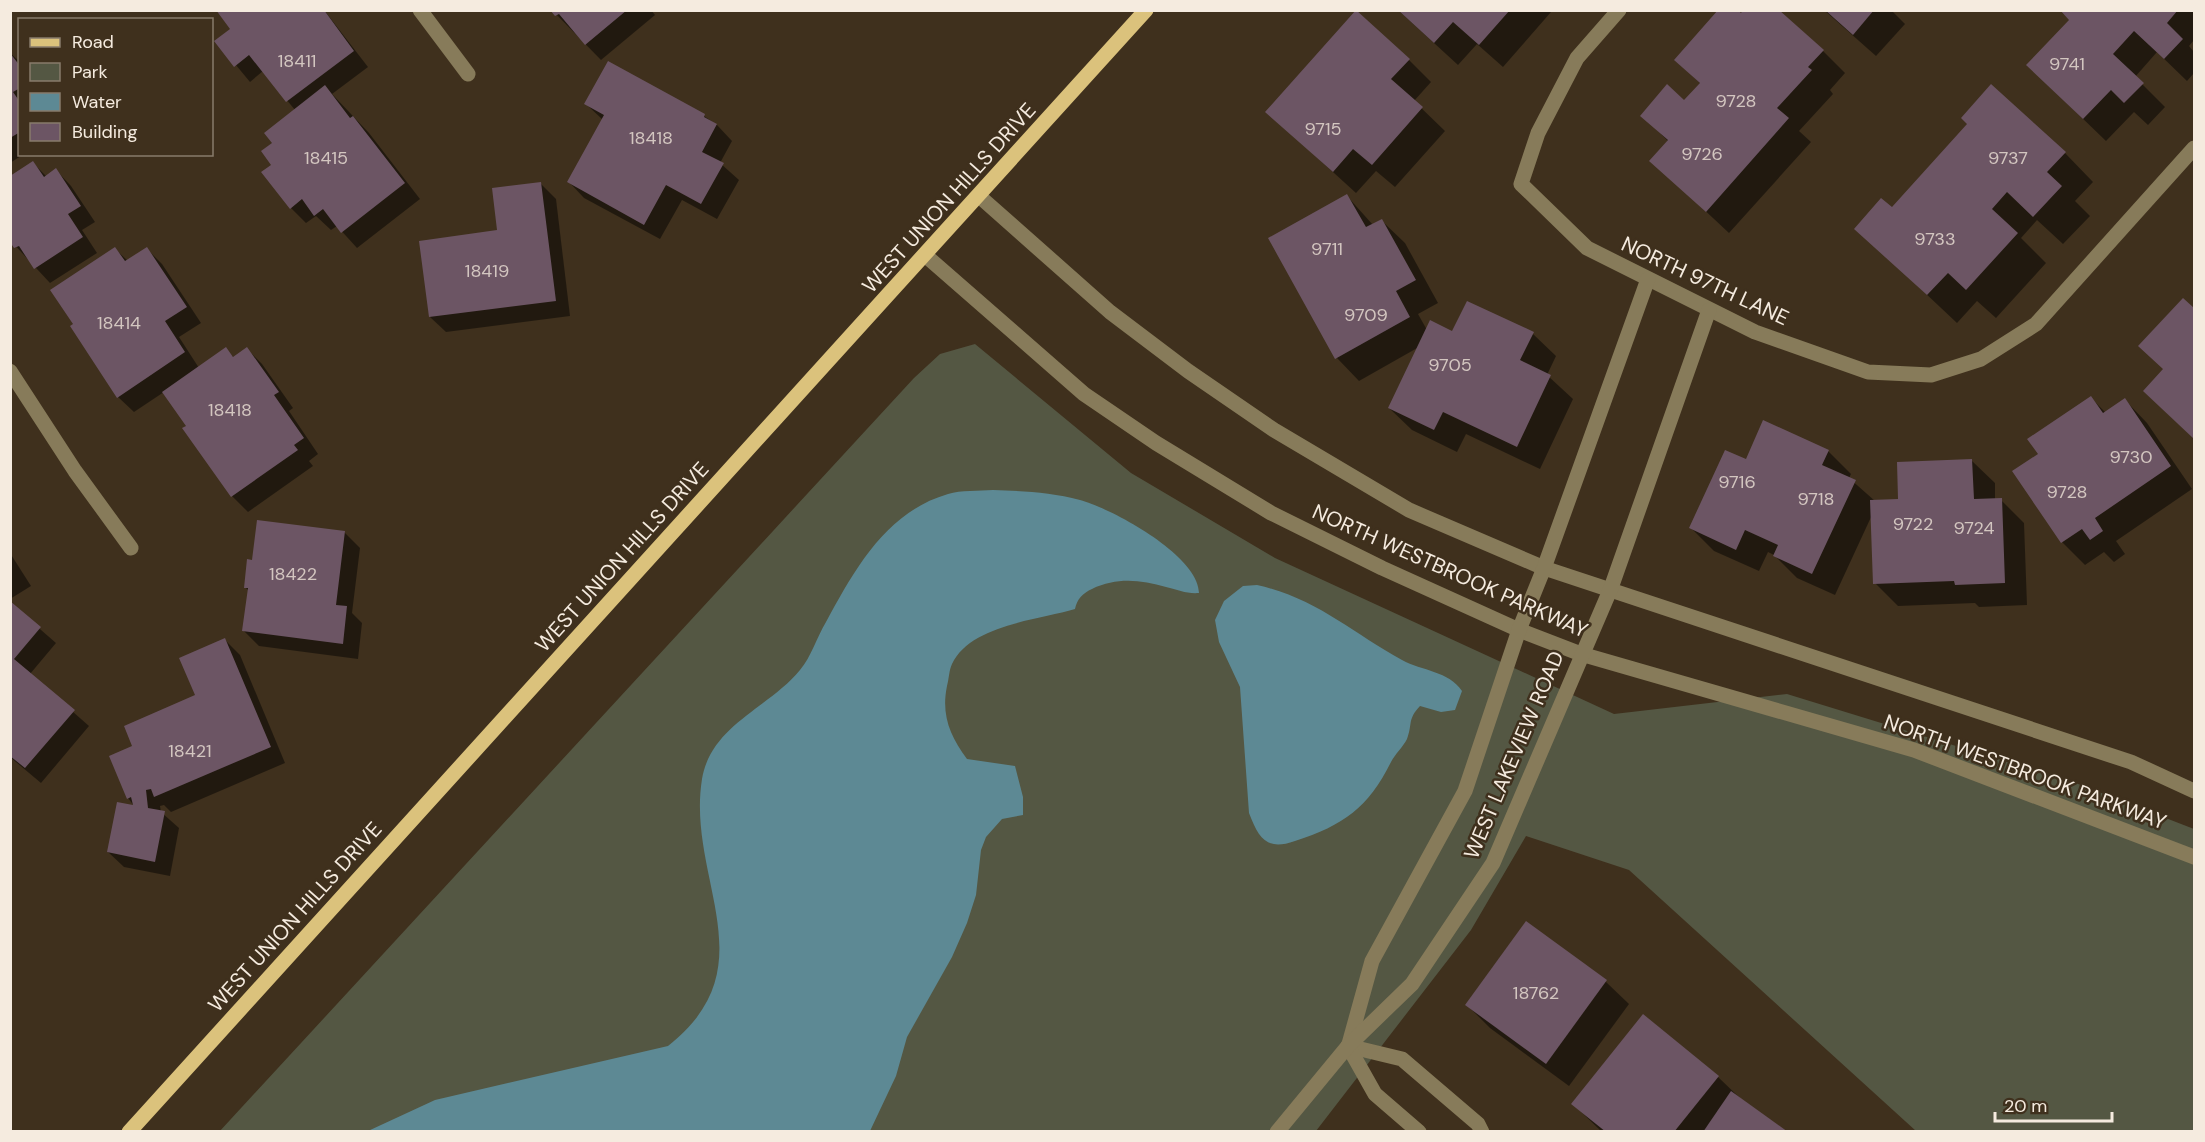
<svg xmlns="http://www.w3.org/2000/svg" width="2205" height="1142" font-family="'DM Sans',sans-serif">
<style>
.green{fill:#545743}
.water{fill:#5d8994}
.shadow{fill:#0007}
.building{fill:#6c5564}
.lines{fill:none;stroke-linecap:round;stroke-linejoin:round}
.minor{stroke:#877b5a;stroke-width:15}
.major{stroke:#dbc27c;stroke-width:15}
.labels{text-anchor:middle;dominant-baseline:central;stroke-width:5;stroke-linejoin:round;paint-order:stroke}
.number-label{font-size:18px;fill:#d3c6c0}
.street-label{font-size:21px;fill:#f5ebdf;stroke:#3f301d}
</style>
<rect width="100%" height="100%" fill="#3f301d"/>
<!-- green -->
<polygon class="green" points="975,344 1131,473 1275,558 1614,714 1787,694 2073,782 2194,829 2194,1131 1916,1131 1629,870 1526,836 1471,930 1316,1131 219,1132 914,378 940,354"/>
<!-- water -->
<g class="water">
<path d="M993 490C1023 491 1051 492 1080 500 1113 509 1199 556 1199 593 1187 594 1178 590 1166 587 1141 580 1117 577 1092 589 1083 593 1077 599 1075 609 1038 620 970 625 952 664 949 670 949 679 947 686 941 715 950 736 967 759L1015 766 1023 797V815L1002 819 986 837 981 850 976 895 967 923 952 957 907 1037 896 1076 870 1131H368L435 1100 668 1046C770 966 686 879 702 779 711 725 769 708 800 670 811 657 817 637 826 622 855 569 886 512 948 494 961 490 979 491 993 490Z"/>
<path d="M1257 585C1316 598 1351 632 1402 660 1422 671 1449 671 1462 691L1455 710 1441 712 1420 706C1407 720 1413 723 1407 739 1403 747 1395 754 1391 762 1368 808 1344 825 1295 841 1267 851 1259 839 1249 813L1240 687 1219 642 1215 620 1224 601 1243 586Z"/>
</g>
<!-- shadow -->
<g class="shadow">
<polygon points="324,10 368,67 332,94 369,133 420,199 357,248 337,226 331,230 316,216 306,223 291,208 273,166 274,143 295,110 263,71 250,82 216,41"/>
<polygon points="552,10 651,10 655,15 601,60"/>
<polygon points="1398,10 1549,10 1551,12 1503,67 1477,44 1458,65"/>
<polygon points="1824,10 1891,10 1905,24 1876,56"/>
<polygon points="2062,10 2194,10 2194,40 2189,46 2194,52 2194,73 2187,81 2157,52 2135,77 2165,107 2148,125 2134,112 2106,141 2051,88 2071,20"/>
<polygon points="1823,51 1845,73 1830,90 1833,94 1799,131 1811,142 1729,233 1652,161 1669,142 1642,115 1684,102 1701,84 1676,60"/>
<polygon points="10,53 20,62 20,154 24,154 10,163"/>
<polygon points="1409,60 1431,82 1414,101 1445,131 1395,187 1376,171 1356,193 1267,112"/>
<polygon points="586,104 704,116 717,125 732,141 720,163 739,180 717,219 682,200 660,239 584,198 569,182 603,120"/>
<polygon points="2065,153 2093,182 2075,201 2090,216 2063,244 2037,220 2021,238 2046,263 1996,318 1977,301 1957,323 1856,228 1892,209"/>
<polygon points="33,163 47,177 56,170 71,186 95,222 82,230 97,253 50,283 10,240"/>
<polygon points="540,183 556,199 570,316 446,332 430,317"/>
<polygon points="1347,196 1373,225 1382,221 1405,243 1438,303 1418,314 1427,330 1453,333 1533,334 1556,356 1547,375 1573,399 1540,469 1466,434 1457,452 1412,430 1389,408 1419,347 1359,381 1337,358"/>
<polygon points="115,249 128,261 147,249 162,264 201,323 179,337 199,368 226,349 234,358 247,349 262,364 293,408 289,411 318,454 309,461 313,466 248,512 232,496 185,428 188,426 164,392 134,412 118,397"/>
<polygon points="2183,300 2194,310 2194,438 2167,413"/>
<polygon points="2091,398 2106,413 2125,400 2147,423 2192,489 2116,541 2125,554 2114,562 2104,552 2085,565 2062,542 2040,454"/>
<polygon points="1764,422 1828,451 1851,474 1849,478 1875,501 1900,500 1972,461 1995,483 1995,500 2001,500 2024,523 2027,605 1979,607 1975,603 1898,606 1875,583 1872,515 1835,595 1797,578 1774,555 1768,552 1759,571 1714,551 1691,528 1746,461"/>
<polygon points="344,532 360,548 352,613 362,623 358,659 259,646 244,631 249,591 245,587 253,561"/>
<polygon points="10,553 31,586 10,599"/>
<polygon points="10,603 56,643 30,674 89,726 41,783 10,757"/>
<polygon points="225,640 240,655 285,763 171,812 164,805 160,806 161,812 179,828 170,876 124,867 108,852 135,807 128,798 134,747 197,696"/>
<polygon points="1527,923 1606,982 1629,1004 1569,1086 1490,1028 1467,1005"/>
<polygon points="1718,1077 1741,1099 1785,1132 1602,1132 1573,1104"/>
</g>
<!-- building -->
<g class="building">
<polygon points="216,10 324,10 354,51 286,102 249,55 234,67 214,41 230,29"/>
<polygon points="550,10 627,10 585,45 559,14 555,16"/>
<polygon points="1356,10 1410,59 1391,79 1423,107 1372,165 1353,149 1333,172 1265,112"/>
<polygon points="1398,10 1510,10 1479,45 1453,22 1434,43"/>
<polygon points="1718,10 1738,10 1741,13 1743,10 1779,10 1824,50 1808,67 1812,70 1777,108 1789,118 1706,212 1649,161 1668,140 1640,116 1667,84 1684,100 1700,83 1674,60"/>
<polygon points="1825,10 1874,10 1853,35"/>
<polygon points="2060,10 2178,10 2167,23 2183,39 2164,59 2134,31 2113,54 2144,83 2124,103 2111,90 2083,119 2026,65 2069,20"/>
<polygon points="10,53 20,66 20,88 13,92 20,102 20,132 10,138"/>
<polygon points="608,61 705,114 704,117 717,124 702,152 724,163 701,204 666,185 644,225 567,182 604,115 584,104"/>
<polygon points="1991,84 2066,152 2047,172 2062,186 2033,217 2007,192 1992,209 2018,233 1966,290 1948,273 1927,295 1854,229 1881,198 1892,207 1967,124 1961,118"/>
<polygon points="325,85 350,118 353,116 405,183 341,233 323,209 314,216 302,199 290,209 261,172 271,165 261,151 272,143 264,133"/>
<polygon points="33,161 44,177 56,168 81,206 68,214 83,237 34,269 19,246 14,248 10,242 10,176"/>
<polygon points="541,182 556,301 429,317 419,241 497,230 492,188"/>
<polygon points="1347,194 1366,227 1382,219 1416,280 1396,291 1410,317 1335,359 1268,238"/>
<polygon points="115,247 125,261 147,247 187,307 165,321 185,352 117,398 70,326 73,324 50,290"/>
<polygon points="2183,298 2194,308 2194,439 2143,391 2163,369 2138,346"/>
<polygon points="1467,301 1534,332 1520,360 1551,375 1517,447 1443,412 1434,430 1388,408 1430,320 1452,331"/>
<polygon points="226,347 233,357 247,347 279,392 274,395 304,438 294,445 298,450 231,497 182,428 186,426 162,392"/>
<polygon points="2091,396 2103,413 2125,398 2171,466 2095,518 2103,531 2090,540 2082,529 2061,543 2012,471 2038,454 2027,439"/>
<polygon points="1763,420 1829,450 1822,465 1856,480 1812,574 1773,556 1778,545 1745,530 1736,550 1689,528 1725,450 1746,459"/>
<polygon points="1972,459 1974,499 2002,498 2005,583 1955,585 1954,581 1873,584 1870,500 1898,499 1897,462"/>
<polygon points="257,520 345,531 336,605 347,606 343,644 242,631 248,588 244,588 247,559 252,560"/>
<polygon points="10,601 41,627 14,659 75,710 25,768 10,756"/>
<polygon points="225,638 271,747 154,797 151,789 146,790 148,808 165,811 155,862 107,852 117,802 133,805 131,797 127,799 109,756 132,746 124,726 195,695 179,658"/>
<polygon points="1526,921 1607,980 1546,1064 1465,1005"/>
<polygon points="1643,1014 1719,1076 1674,1132 1606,1132 1571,1104"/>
<polygon points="1731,1091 1788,1132 1703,1132"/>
</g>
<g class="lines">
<!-- minor -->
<g class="minor">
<polyline points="420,10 468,74"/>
<polyline points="1619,10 1577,58 1538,133 1521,184 1587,248 1755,332 1868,372 1931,375 1981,359 2036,324 2194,148"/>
<polyline points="979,196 1110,312 1188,371 1274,430 1409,510 1544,568 2131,762 2194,791"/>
<polyline points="925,255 1084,394 1156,443 1271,513 1382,568 1519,630 1581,654 1914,750 2194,857"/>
<polyline points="10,371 75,471 131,548"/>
<polyline points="1349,1044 1372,961 1465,791 1519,630 1544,568 1648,279"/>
<polyline points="1348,1046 1402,1059 1478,1124 1482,1132"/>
<polyline points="1348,1046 1375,1094 1419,1132"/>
<polyline points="1277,1132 1348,1046 1412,984 1493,863 1611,588 1709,310"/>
</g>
<!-- major -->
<polyline class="major" points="129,1132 1146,10"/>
</g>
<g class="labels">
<!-- number labels -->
<g class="number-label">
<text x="297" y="61">18411</text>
<text x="2067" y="64">9741</text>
<text x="1736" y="101">9728</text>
<text x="1323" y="129">9715</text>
<text x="651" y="138">18418</text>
<text x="1702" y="154">9726</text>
<text x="326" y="158">18415</text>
<text x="2008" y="158">9737</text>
<text x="1935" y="239">9733</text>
<text x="1327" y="249">9711</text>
<text x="487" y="271">18419</text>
<text x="1366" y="315">9709</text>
<text x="119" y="323">18414</text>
<text x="1450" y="365">9705</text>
<text x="230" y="410">18418</text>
<text x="2131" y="457">9730</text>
<text x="1737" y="482">9716</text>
<text x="2067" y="492">9728</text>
<text x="1816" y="499">9718</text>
<text x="1913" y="524">9722</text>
<text x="1974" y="528">9724</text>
<text x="293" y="574">18422</text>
<text x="190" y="751">18421</text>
<text x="1536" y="993">18762</text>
</g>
<!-- street labels -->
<g class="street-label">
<text transform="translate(949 198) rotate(-48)">WEST UNION HILLS DRIVE</text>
<text transform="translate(1705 281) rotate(25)">NORTH 97TH LANE</text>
<text transform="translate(622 557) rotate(-48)">WEST UNION HILLS DRIVE</text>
<text transform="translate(1450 571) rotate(24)">NORTH WESTBROOK PARKWAY</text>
<text transform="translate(1514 755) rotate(-67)">WEST LAKEVIEW ROAD</text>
<text transform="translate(2025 772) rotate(20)">NORTH WESTBROOK PARKWAY</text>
<text transform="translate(295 917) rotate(-48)">WEST UNION HILLS DRIVE</text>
</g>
</g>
<!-- border -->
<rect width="2205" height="1142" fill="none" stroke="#f5ebdf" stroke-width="24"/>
<!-- legend -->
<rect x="18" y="18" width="195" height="138" fill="#3f301d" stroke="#887b6b" stroke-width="1.5"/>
<rect x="30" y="38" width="30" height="9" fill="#dbc27c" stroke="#887b6b" stroke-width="1.5"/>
<text x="72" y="48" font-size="18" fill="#f5ebdf">Road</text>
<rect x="30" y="63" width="30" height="18" fill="#545743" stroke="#887b6b" stroke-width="1.5"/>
<text x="72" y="78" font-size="18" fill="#f5ebdf">Park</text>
<rect x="30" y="93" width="30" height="18" fill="#5d8994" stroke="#887b6b" stroke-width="1.5"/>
<text x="72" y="108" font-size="18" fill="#f5ebdf">Water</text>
<rect x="30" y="123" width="30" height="18" fill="#6c5564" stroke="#887b6b" stroke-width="1.5"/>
<text x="72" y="138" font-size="18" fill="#f5ebdf">Building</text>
<!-- scale -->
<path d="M1995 1112v9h117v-9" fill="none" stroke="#f5ebdf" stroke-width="3"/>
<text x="2004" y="1112" font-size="18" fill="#f5ebdf" stroke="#3f301d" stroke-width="4.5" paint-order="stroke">20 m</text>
</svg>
